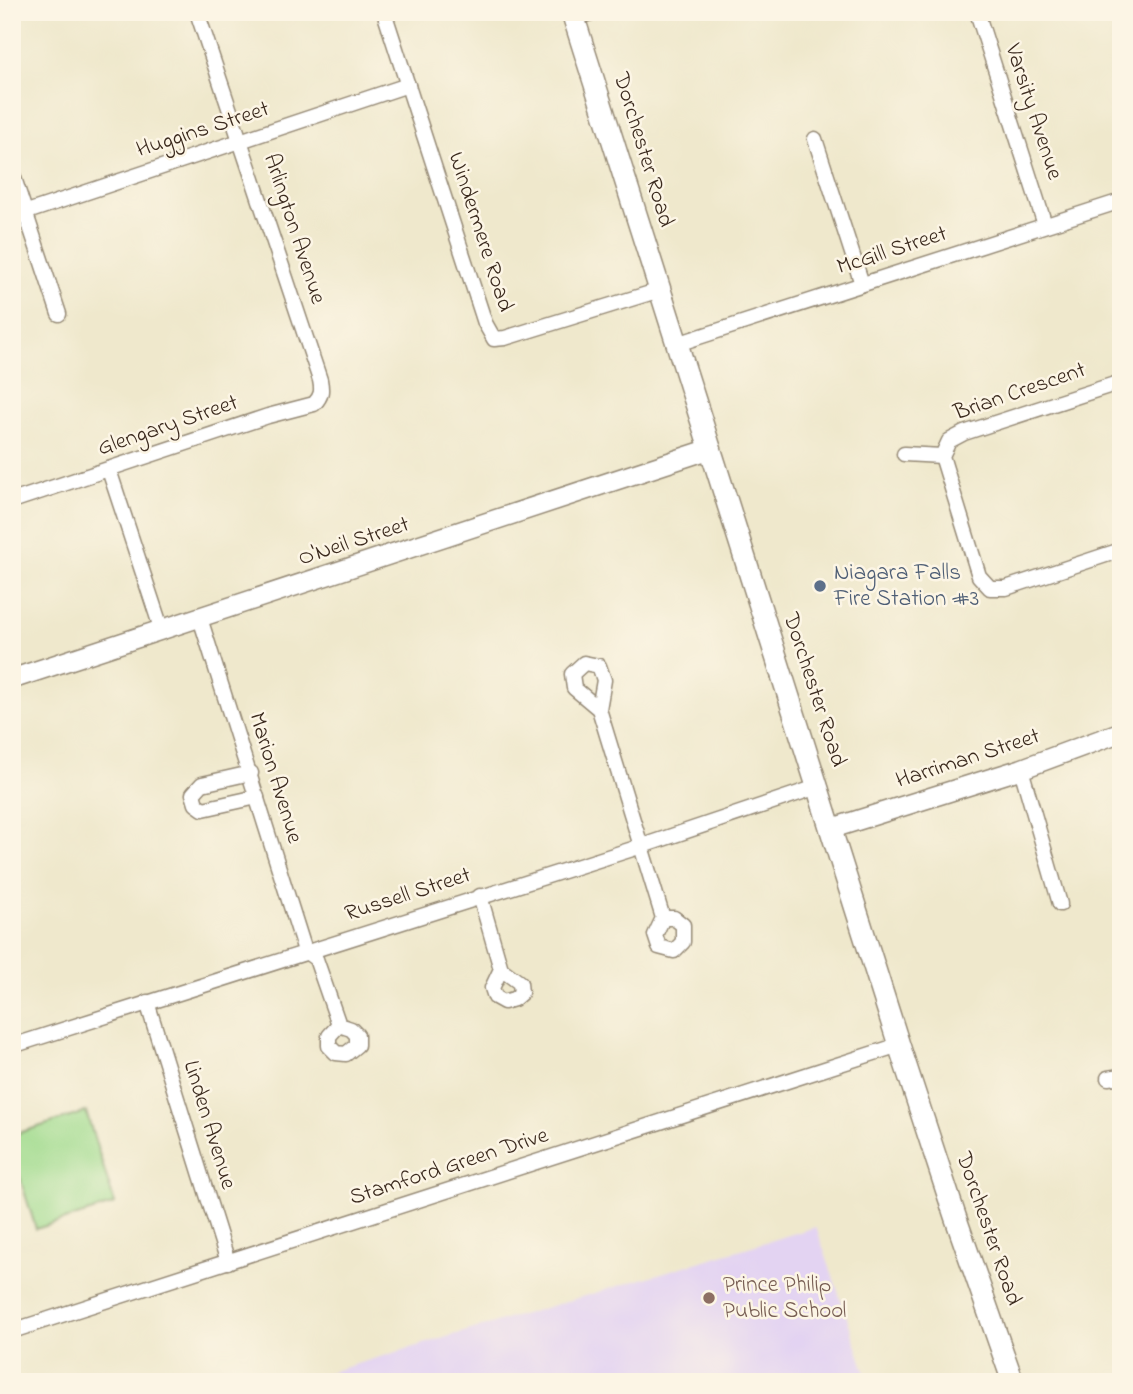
<svg xmlns="http://www.w3.org/2000/svg" width="1133" height="1394" font-family="'Indie Flower',sans-serif">
<style>
.built{fill:#e3d3f2}
.green{fill:#a0db8e;stroke:#6e8256;stroke-width:2}
.lines{fill:none;stroke-linecap:round;stroke-linejoin:round}
.minor-casing{stroke:#958975;stroke-width:17}
.tertiary-casing{stroke:#958975;stroke-width:22}
.secondary-casing{stroke:#958975;stroke-width:24}
.minor{stroke:#fff;stroke-width:14}
.tertiary{stroke:#fff;stroke-width:19}
.secondary{stroke:#fff;stroke-width:21}
.service-dot{fill:#5c6f8a;stroke:#fcf5e5;stroke-width:2.5}
.education-dot{fill:#8d6e63;stroke:#fcf5e5;stroke-width:2.5}
.labels{text-anchor:middle;dominant-baseline:central;stroke-width:5;stroke-linejoin:round;paint-order:stroke}
.street-label{font-size:23px;fill:#3b2a1e;stroke:#fcf5e5}
.service-label{font-size:23px;fill:#4e5e75;stroke:#fcf5e5;text-anchor:start}
.education-label{font-size:23px;fill:#785e54;stroke:#fcf5e5;text-anchor:start}
</style>
<rect width="100%" height="100%" fill="#fcf5e5"/>
<filter id="ink" filterUnits="userSpaceOnUse"><feTurbulence type="fractalNoise" baseFrequency=".0143" numOctaves="2"/><feDisplacementMap in="SourceGraphic" scale="14" xChannelSelector="R" yChannelSelector="G"/><feConvolveMatrix kernelMatrix="1 2 1 2 8 2 1 2 1" color-interpolation-filters="sRGB"/></filter>
<filter id="wash" filterUnits="userSpaceOnUse"><feTurbulence type="fractalNoise" baseFrequency=".00686" numOctaves="4" result="noise"/><feDisplacementMap in="SourceGraphic" scale="28" xChannelSelector="R" yChannelSelector="G"/><feGaussianBlur stdDeviation="1.57" result="paint"/><feColorMatrix in="noise" values="0 0 0 0 0 0 0 0 0 0 0 0 0 0 0 0 0 1.4 0 .05"/><feComposite in="paint" operator="in"/></filter>
<g filter="url(#wash)">
<rect width="100%" height="100%" fill="#efe8cc"/>
<!-- built -->
<polygon class="built" points="816,1227 869,1382 300,1382 340,1369"/>
<!-- green -->
<polygon class="green" points="86,1112 115,1204 36,1229 12,1152 12,1135"/>
</g>
<g filter="url(#ink)">
<g class="lines">
<!-- minor casing -->
<g class="minor-casing">
<g id="minor">
<polyline points="384,12 485,323 494,339 505,338 660,290"/>
<polyline points="977,12 1045,225"/>
<polyline points="574,18 594,12"/>
<polyline points="815,139 862,284"/>
<polyline points="12,172 59,314"/>
<polyline points="12,217 408,85"/>
<polyline points="677,344 1121,201"/>
<polyline points="1121,382 964,433 949,441 942,456 979,576 990,588 1006,588 1121,550"/>
<polyline points="904,454 942,456"/>
<polyline points="109,470 162,631"/>
<path d="M12 501 268 416 314 404C322 396 322 390 320 380L197 12"/>
<polyline points="200,618 305,951"/>
<polyline points="599,709 574,688 572,674 584,663 599,666 604,680 599,709 663,918 655,935 659,947 674,951 683,942 683,925 674,918 663,918"/>
<polyline points="1021,769 1060,904"/>
<polyline points="251,773 202,784 193,794 196,804 203,809 257,797"/>
<polyline points="480,896 501,969 492,988 495,997 504,1002 514,999 521,993 520,983 501,969"/>
<polyline points="305,951 316,959 339,1025 329,1036 329,1046 336,1053 346,1054 357,1045 357,1035 351,1029 339,1025"/>
<polyline points="147,1002 228,1262"/>
<polyline points="12,1046 642,846 817,787"/>
<polyline points="1108,1078 1121,1076"/>
<polyline points="12,1331 899,1045"/>
</g>
</g>
<!-- tertiary casing -->
<g class="tertiary-casing">
<g id="tertiary">
<polyline points="12,679 710,449"/>
<polyline points="830,829 1021,769 1121,732"/>
</g>
</g>
<!-- secondary casing -->
<g class="secondary-casing">
<polyline id="secondary" points="572,12 899,1045 955,1216 1013,1382"/>
</g>
<!-- minor -->
<use href="#minor" class="minor"/>
<!-- tertiary -->
<use href="#tertiary" class="tertiary"/>
<!-- secondary -->
<use href="#secondary" class="secondary"/>
</g>
</g>
<!-- markers -->
<circle class="service-dot" cx="820" cy="586" r="7"/>
<circle class="education-dot" cx="709" cy="1298" r="7"/>
<g class="labels">
<!-- street labels -->
<g class="street-label">
<text transform="translate(1033 112) rotate(72)">Varsity Avenue</text>
<text transform="translate(203 130) rotate(-18)">Huggins Street</text>
<text transform="translate(643 150) rotate(73)">Dorchester Road</text>
<text transform="translate(294 229) rotate(72)">Arlington Avenue</text>
<text transform="translate(480 232) rotate(72)">Windermere Road</text>
<text transform="translate(892 251) rotate(-18)">McGill Street</text>
<text transform="translate(1020 392) rotate(-19)">Brian Crescent</text>
<text transform="translate(168 426) rotate(-19)">Glengary Street</text>
<text transform="translate(354 542) rotate(-18)">O'Neil Street</text>
<text transform="translate(814 690) rotate(72)">Dorchester Road</text>
<text transform="translate(968 759) rotate(-18)">Harriman Street</text>
<text transform="translate(275 778) rotate(73)">Marion Avenue</text>
<text transform="translate(408 895) rotate(-18)">Russell Street</text>
<text transform="translate(209 1125) rotate(73)">Linden Avenue</text>
<text transform="translate(449 1167) rotate(-18)">Stamford Green Drive</text>
<text transform="translate(988 1229) rotate(71)">Dorchester Road</text>
</g>
<!-- service labels -->
<g class="service-label">
<text x="834" y="573">Niagara Falls<tspan x="834" dy="26">Fire Station #3</tspan></text>
</g>
<!-- education labels -->
<g class="education-label">
<text x="723" y="1285">Prince Philip<tspan x="723" dy="26">Public School</tspan></text>
</g>
</g>
<!-- margin -->
<rect width="1133" height="1394" fill="none" stroke="#fcf5e5" stroke-width="42"/>
</svg>
